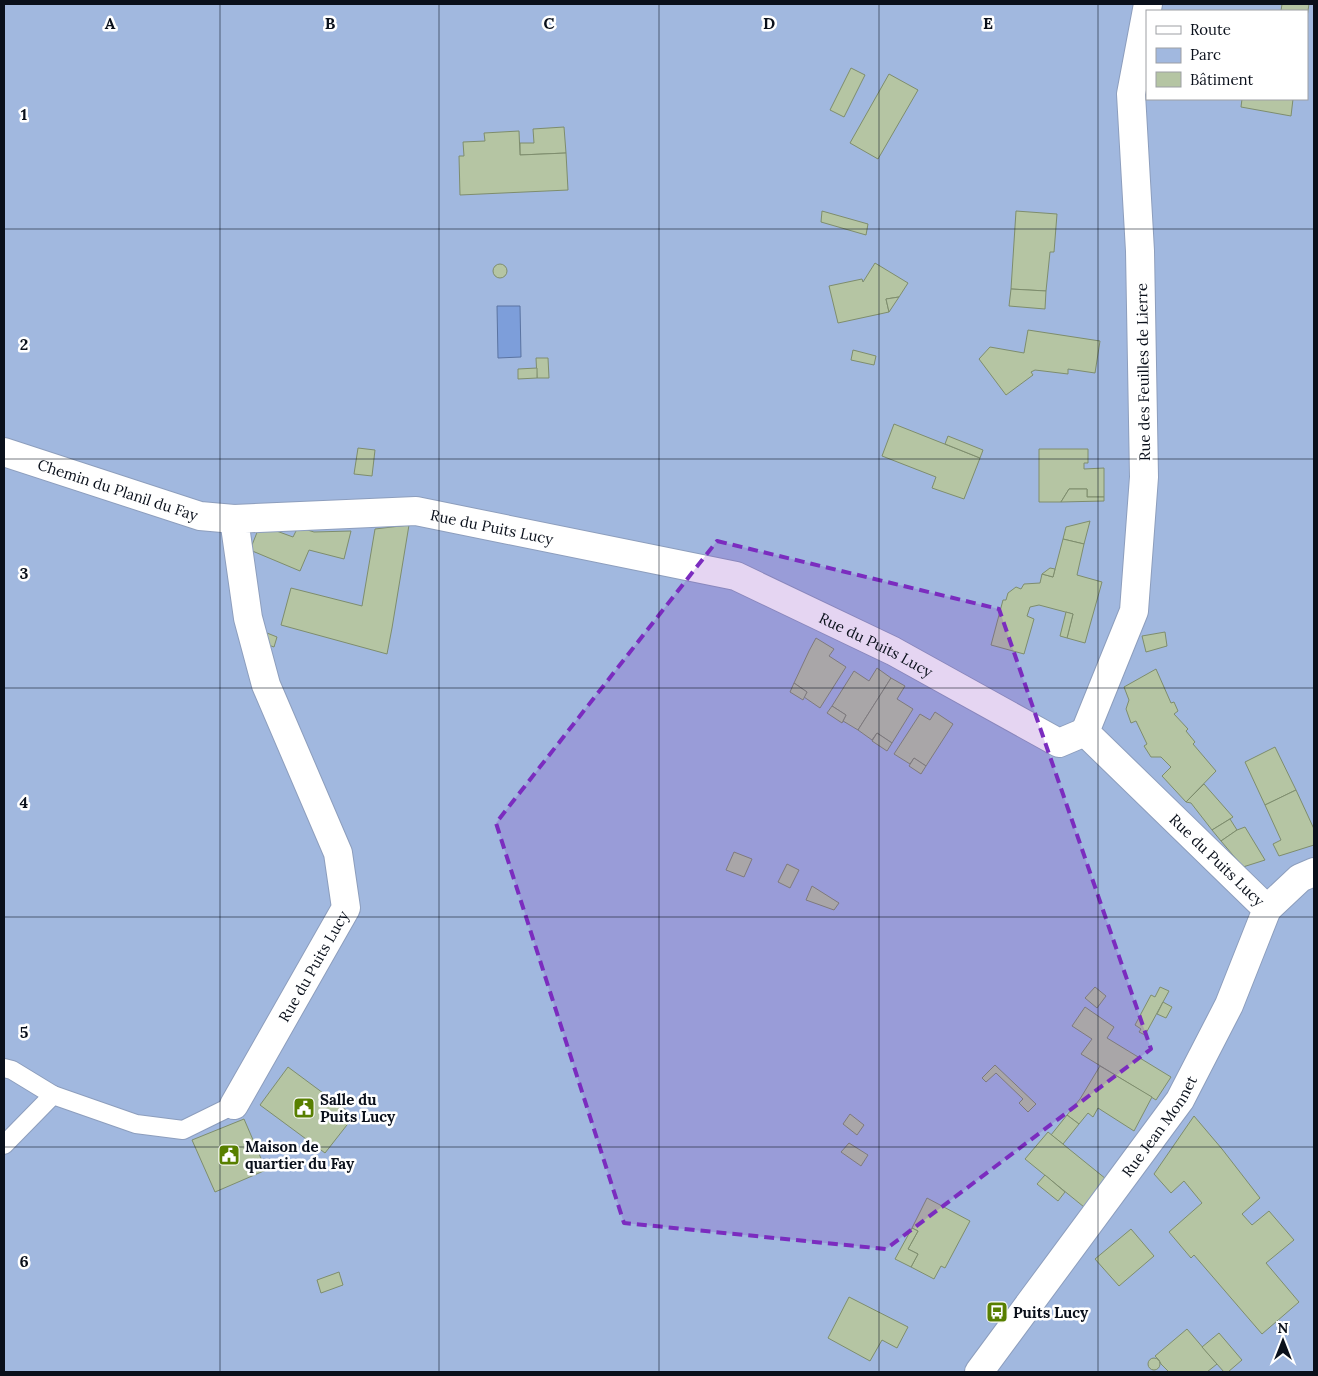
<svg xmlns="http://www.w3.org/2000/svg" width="1318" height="1376" font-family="Lora,serif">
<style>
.green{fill:#a1b8df;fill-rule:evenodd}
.water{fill:#7d9eda;stroke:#5a73a1}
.building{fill:#b5c5a3;stroke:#7e8d6d}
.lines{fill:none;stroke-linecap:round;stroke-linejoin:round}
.service-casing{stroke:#8d9ebd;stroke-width:20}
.minor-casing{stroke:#8d9ebd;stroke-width:30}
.tertiary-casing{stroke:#8d9ebd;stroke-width:30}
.service{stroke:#fff;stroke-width:18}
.minor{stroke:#fff;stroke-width:28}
.tertiary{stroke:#fff;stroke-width:28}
.marked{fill:#7b2cbf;fill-opacity:0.2;stroke:#7b2cbf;stroke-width:4;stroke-dasharray:10 6;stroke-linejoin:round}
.grid{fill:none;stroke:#0a101b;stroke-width:1;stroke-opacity:0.55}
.labels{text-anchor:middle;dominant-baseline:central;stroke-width:5;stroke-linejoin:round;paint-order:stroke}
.street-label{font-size:15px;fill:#0a101b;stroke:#fff}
.poi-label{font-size:15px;font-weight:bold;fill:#0a101b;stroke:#fff;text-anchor:start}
.grid-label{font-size:16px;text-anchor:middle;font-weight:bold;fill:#0a101b;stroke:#fff;stroke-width:5;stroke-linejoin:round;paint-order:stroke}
</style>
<rect width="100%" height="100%" fill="#deeafe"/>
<!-- green -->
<path class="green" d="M4 4H1314V1372H4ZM1147 11H1307V99H1147Z"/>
<!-- water -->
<polygon class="water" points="497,306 520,306 521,357 498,358"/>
<!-- building -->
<g class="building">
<polygon points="1282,4 1309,4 1307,17 1307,11 1281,11"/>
<polygon points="851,68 865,75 844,117 830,110"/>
<polygon points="889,74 918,90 878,159 850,143"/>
<polygon points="1242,99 1293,99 1291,116 1241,107"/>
<polygon points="564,127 566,153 520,155 520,143 534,143 533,129"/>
<polygon points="519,131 520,155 566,153 568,190 460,195 459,156 464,156 463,142 485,141 484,133"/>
<polygon points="822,211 868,224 866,235 821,222"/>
<polygon points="1016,211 1057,214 1054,252 1050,252 1046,291 1011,289"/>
<polygon points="875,263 908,283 899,297 886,299 889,312 838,323 829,286 862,279 863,282"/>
<circle cx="500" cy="271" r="7"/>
<polygon points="1011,289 1046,291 1045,309 1009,306"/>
<polygon points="899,297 889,312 886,299"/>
<polygon points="1028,330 1100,341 1095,373 1068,369 1068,374 1035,370 1031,372 1033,375 1006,395 979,359 990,347 1024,353"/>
<polygon points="853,350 876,356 874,365 851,360"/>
<polygon points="536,358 548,358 549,378 537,378"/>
<polygon points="537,368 537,378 518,379 518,369"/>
<polygon points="894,424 980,458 964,499 932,488 936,477 882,456"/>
<polygon points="948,436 983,450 980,458 945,444"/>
<polygon points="358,448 375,450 372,476 354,474"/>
<polygon points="1039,449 1088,449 1088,463 1084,463 1084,469 1104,468 1104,497 1087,497 1087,489 1069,489 1061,502 1039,502"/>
<polygon points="1069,489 1087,489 1087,497 1104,497 1104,501 1061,502"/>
<polygon points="1090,521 1084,544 1063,539 1066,527"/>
<polygon points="260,525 293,537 298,527 314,532 351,531 344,559 309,550 300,571 250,550"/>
<polygon points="409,525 392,628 387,654 281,625 291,588 362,606 375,529"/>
<polygon points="1063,539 1084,544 1077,575 1102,582 1085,643 1067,638 1073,614 1039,605 1030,607 1027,616 1034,619 1024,654 991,645 1003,600 1006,600 1008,593 1016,587 1021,589 1024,584 1040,583 1042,574 1053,577"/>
<polygon points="1050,568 1055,569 1053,577 1042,574"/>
<polygon points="1066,612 1073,614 1067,638 1060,636"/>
<polygon points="1165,632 1167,646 1146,652 1142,636"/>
<polygon points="267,633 277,637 274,647 263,643"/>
<polygon points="816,638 834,649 829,656 846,667 820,708 804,697 807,692 794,683 809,651"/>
<polygon points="877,668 891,678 858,730 843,721 846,715 832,706 854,671 869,681"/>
<polygon points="1156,669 1171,703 1174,702 1178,711 1174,714 1188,729 1186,731 1195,742 1193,744 1216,771 1186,802 1162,776 1171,767 1161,757 1151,757 1144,746 1147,744 1136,721 1131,723 1126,709 1129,700 1124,687"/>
<polygon points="891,678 905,686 897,699 913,709 892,743 877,733 872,740 858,730"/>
<polygon points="794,683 807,692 803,700 790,692"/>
<polygon points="832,706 846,715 842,723 827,713"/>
<polygon points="935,712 953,724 926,766 914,758 910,764 894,754 920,714 930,720"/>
<polygon points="877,733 892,743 887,751 872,741"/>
<polygon points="1275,747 1296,790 1265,805 1245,762"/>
<polygon points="914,758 926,766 921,774 909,766"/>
<polygon points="1204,784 1233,817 1212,830 1191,803 1186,802"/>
<polygon points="1296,790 1314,829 1314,845 1279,856 1273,844 1281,840 1265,805"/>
<polygon points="1230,819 1237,830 1221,841 1212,830"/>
<polygon points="1245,827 1265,860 1243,867 1221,841 1237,830"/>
<polygon points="734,852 752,859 744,877 726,870"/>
<polygon points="787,864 799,870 790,888 778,882"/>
<polygon points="812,886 839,903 834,910 806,900"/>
<polygon points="1095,987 1106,996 1097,1008 1085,998"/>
<polygon points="1160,987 1169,991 1145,1035 1139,1032 1141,1029 1135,1025 1151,995 1155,997"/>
<polygon points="1163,1002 1172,1007 1166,1018 1157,1014"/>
<polygon points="1085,1007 1114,1027 1107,1038 1171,1077 1156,1100 1081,1054 1092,1039 1072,1026"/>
<polygon points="995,1065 1036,1104 1028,1112 1019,1103 1023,1099 996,1073 986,1082 982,1078"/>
<polygon points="1100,1066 1152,1097 1134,1131 1098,1108 1093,1117 1088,1113 1079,1124 1067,1115 1080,1099"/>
<polygon points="288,1067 354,1116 325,1153 260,1105"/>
<polygon points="850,1114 864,1125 857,1135 843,1124"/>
<polygon points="1067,1115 1079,1124 1063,1144 1051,1135"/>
<polygon points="1194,1116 1222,1149 1260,1198 1242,1214 1252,1225 1269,1211 1294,1240 1266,1263 1299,1302 1262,1334 1194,1255 1191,1258 1169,1232 1202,1203 1184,1181 1171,1193 1154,1174"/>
<polygon points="244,1119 266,1170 215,1192 192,1140"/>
<polygon points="1048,1132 1106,1179 1084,1207 1025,1159"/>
<polygon points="849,1143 868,1155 861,1166 841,1152"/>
<polygon points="1045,1175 1065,1192 1058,1201 1037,1184"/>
<polygon points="927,1198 970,1221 945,1268 941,1266 934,1279 911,1267 918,1254 908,1249 918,1231 912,1228"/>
<polygon points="912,1228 918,1231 908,1249 918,1254 911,1267 895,1259"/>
<polygon points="1131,1229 1154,1256 1119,1286 1095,1259"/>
<polygon points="339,1272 343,1285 321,1293 317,1280"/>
<polygon points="849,1297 908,1327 897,1348 882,1340 870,1361 828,1338"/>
<polygon points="1187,1329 1217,1364 1207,1372 1169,1372 1161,1364 1159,1360 1155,1356"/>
<polygon points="1219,1333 1242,1360 1228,1372 1224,1372 1202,1347"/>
<circle cx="1154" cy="1364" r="6"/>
</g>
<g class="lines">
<!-- service casing -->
<g class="service-casing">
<g id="service">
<polyline points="4,1068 12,1070 53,1095"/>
<polyline points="4,1145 53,1095 136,1124 183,1130 234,1105"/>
</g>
</g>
<!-- minor casing -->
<g class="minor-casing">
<g id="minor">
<path id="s1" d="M4 452 200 516 234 519"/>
<polyline points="1267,909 1300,878 1314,872"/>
<path id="s2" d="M234 1105 346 908 338 853 266 685 248 618 234 519 416 511 736 576 893 651 1059 743 1085 732"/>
</g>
</g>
<!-- tertiary casing -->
<g class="tertiary-casing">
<g id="tertiary">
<path id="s3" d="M979 1372 1180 1100 1229 1005 1267 909 1085 732 1134 611 1144 477 1140 251 1131 94 1148 4"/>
</g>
</g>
<!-- service -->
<use href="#service" class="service"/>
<!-- minor -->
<use href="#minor" class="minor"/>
<!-- tertiary -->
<use href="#tertiary" class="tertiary"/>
</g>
<!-- marked area -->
<path class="marked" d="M717 541 999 609 1151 1049 886 1249 624 1223 496 823Z"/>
<!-- grid -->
<path class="grid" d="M220 4V1372M439 4V1372M659 4V1372M879 4V1372M1098 4V1372M4 229H1314M4 459H1314M4 688H1314M4 917H1314M4 1147H1314"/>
<!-- icons -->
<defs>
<g id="civic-square" transform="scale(1.125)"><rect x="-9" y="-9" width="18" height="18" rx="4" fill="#587f00" stroke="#fff"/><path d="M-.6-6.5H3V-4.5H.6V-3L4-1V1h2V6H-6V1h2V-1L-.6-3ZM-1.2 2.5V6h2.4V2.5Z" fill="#fff"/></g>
<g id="bus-square" transform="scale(1.125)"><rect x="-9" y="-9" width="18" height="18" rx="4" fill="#587f00" stroke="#fff"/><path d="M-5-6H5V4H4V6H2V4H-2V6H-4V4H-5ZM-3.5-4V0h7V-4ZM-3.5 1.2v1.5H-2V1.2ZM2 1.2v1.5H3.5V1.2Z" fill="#fff"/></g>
</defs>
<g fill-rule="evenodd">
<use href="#civic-square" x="304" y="1108"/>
<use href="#civic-square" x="229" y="1155"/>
<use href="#bus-square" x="997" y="1312"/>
</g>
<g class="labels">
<!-- street labels -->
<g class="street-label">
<text transform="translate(1143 372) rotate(-91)">Rue des Feuilles de Lierre</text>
<text stroke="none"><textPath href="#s1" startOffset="120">Chemin du Planil du Fay</textPath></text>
<text stroke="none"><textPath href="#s2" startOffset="894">Rue du Puits Lucy</textPath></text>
<text stroke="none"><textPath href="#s2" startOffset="1299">Rue du Puits Lucy</textPath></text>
<text transform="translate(1217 860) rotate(44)">Rue du Puits Lucy</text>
<text stroke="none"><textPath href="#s2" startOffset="160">Rue du Puits Lucy</textPath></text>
<text stroke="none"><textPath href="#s3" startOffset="305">Rue Jean Monnet</textPath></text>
</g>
<!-- poi labels -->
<g class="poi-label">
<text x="320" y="1099">Salle du<tspan x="320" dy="17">Puits Lucy</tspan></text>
<text x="245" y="1146">Maison de<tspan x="245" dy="17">quartier du Fay</tspan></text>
<text x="1013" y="1312">Puits Lucy</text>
</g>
</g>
<g class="grid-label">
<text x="110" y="29">A</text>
<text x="330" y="29">B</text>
<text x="549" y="29">C</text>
<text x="769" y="29">D</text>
<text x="988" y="29">E</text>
<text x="24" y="120">1</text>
<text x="24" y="350">2</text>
<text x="24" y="579">3</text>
<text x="24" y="808">4</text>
<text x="24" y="1038">5</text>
<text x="24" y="1267">6</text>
</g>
<!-- border -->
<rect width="1318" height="1376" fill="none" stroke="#0a101b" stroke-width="10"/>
<!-- legend -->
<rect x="1146" y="10" width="162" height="90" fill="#ffffff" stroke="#9d9fa4"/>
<rect x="1156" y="26" width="25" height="8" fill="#ffffff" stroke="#9d9fa4"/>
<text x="1190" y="35" font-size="15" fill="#0a101b">Route</text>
<rect x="1156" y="48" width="25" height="15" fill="#a1b8df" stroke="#9d9fa4"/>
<text x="1190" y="60" font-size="15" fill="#0a101b">Parc</text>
<rect x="1156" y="72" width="25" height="15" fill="#b5c5a3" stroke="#9d9fa4"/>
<text x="1190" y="85" font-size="15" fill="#0a101b">Bâtiment</text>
<!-- north arrow -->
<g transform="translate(1283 1341)" stroke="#ffffff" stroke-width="4" paint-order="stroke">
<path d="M0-4L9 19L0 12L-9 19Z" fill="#0a101b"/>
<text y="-8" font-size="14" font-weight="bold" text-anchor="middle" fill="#0a101b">N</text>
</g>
</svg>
